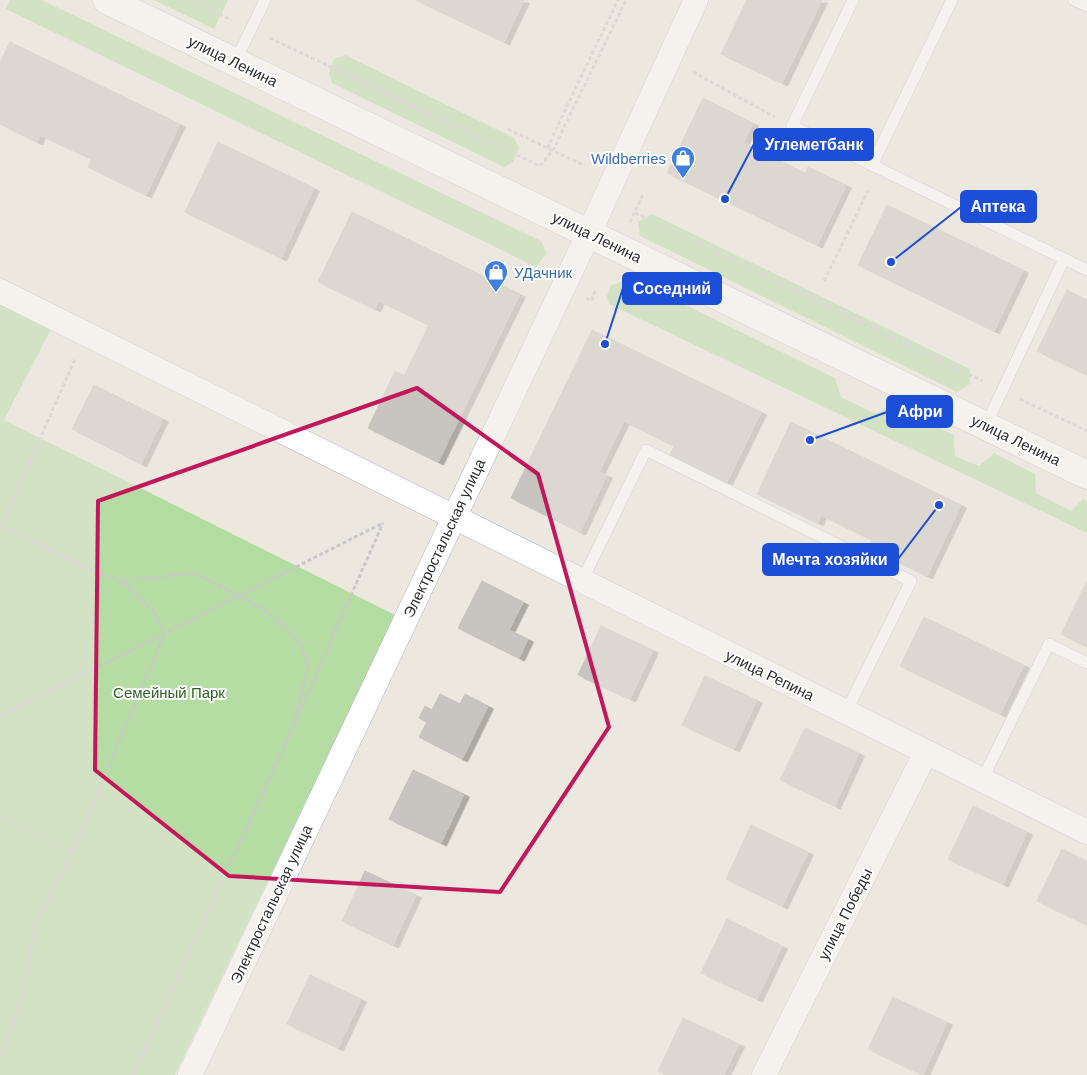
<svg xmlns="http://www.w3.org/2000/svg" width="1087" height="1075" font-family="Arial,sans-serif">
<style>
.green{fill:#b4dca3}
.building{fill:#c8c4bf;stroke:#c8c3ba;filter:url(#shadow)}
.lines{fill:none;stroke-linecap:round;stroke-linejoin:round}
.lane-casing{stroke:#b4b6be;stroke-width:12}
.street-casing{stroke:#b4b6be;stroke-width:25}
.secondary-casing{stroke:#b4b6be;stroke-width:29}
.path{stroke:#c8c8c8;stroke-width:3;stroke-dasharray:4 2.5;stroke-linecap:butt}
.lane{stroke:#fff;stroke-width:11}
.street{stroke:#fff;stroke-width:24}
.secondary{stroke:#fff;stroke-width:28}
.marked{fill:none;stroke:#c2185b;stroke-width:4;stroke-linejoin:round}
.labels{text-anchor:middle;dominant-baseline:central;stroke-width:4;stroke-linejoin:round;paint-order:stroke}
.street-label{font-size:15px;fill:#2c2c2c;stroke:#fff}
.shop-label{font-size:15px;fill:#366cbe;stroke:#fff;text-anchor:end}
.park-label{font-size:15px;fill:#2e6223;stroke:#fff}
.leader{fill:none;stroke:#1d4ed8;stroke-width:2}
.callout-dot{fill:#1d4ed8;stroke:#fff;stroke-width:2}
.callout{fill:#1d4ed8;stroke:#1d4ed8;stroke-width:2}
.callout-label{font-size:16px;text-anchor:middle;font-weight:bold;fill:#fff}
</style>
<defs>
<filter id="shadow"><feDropShadow dx="5.5" dy="3" stdDeviation="0" flood-color="#0004"/></filter>
</defs>
<rect width="100%" height="100%" fill="#ece8e0"/>
<!-- green -->
<g class="green">
<polygon points="10,0 42,0 541,241 547,253 536,267 6,9"/>
<polygon points="154,0 228,0 214,29"/>
<polygon points="345,55 514,138 519,148 513,162 504,167 332,83 329,73 334,59"/>
<polygon points="652,214 970,369 970,384 957,392 640,236 638,222"/>
<polygon points="630,278 835,378 841,397 876,414 891,404 954,435 955,456 979,466 994,453 1035,474 1036,493 1071,511 1083,499 1087,501 1087,533 609,304 607,296 610,286"/>
<polygon points="0,301 52,327 4,420 395,615 175,1075 0,1075"/>
</g>
<!-- building -->
<g class="building">
<polygon points="416,0 524,0 504,42"/>
<polygon points="747,0 822,0 782,83 721,54"/>
<polygon points="10,42 180,124 146,195 88,167 92,159 40,135 37,142 0,124 0,63"/>
<polygon points="703,98 753,123 743,143 805,173 808,167 846,185 817,245 667,173"/>
<polygon points="218,142 314,188 281,258 185,212"/>
<polygon points="887,205 1023,270 994,331 858,265"/>
<polygon points="352,212 520,294 438,462 368,428 395,371 404,376 429,325 379,301 375,309 318,282"/>
<polygon points="1067,290 1087,300 1087,375 1037,351"/>
<polygon points="592,330 761,412 727,482 670,455 674,446 624,421 599,472 607,475 580,532 511,498"/>
<polygon points="94,385 163,419 141,464 72,429"/>
<polygon points="791,422 961,505 927,576 869,548 872,540 821,515 818,523 757,494"/>
<polygon points="482,581 523,602 509,630 528,639 519,658 458,628"/>
<polygon points="1087,581 1087,647 1061,634"/>
<polygon points="924,617 1024,665 1000,714 900,666"/>
<polygon points="601,626 653,650 630,699 578,675"/>
<polygon points="705,676 757,700 734,749 682,725"/>
<polygon points="440,694 460,704 465,694 488,706 462,759 419,737 427,722 419,718 425,706 432,710"/>
<polygon points="805,728 859,753 835,806 780,780"/>
<polygon points="413,770 464,794 441,843 389,819"/>
<polygon points="973,806 1027,832 1003,884 948,859"/>
<polygon points="751,825 808,852 782,906 726,879"/>
<polygon points="1062,849 1087,861 1087,925 1037,901"/>
<polygon points="365,871 416,895 393,945 342,921"/>
<polygon points="727,919 782,946 757,999 701,973"/>
<polygon points="310,975 361,999 338,1048 287,1024"/>
<polygon points="893,997 947,1022 923,1075 868,1049"/>
<polygon points="683,1018 739,1044 724,1075 666,1075 658,1071"/>
</g>
<g class="lines">
<!-- lane casing -->
<g class="lane-casing">
<g id="lane">
<polyline points="853,0 792,126 872,165"/>
<polyline points="952,0 872,165 1087,270"/>
<polyline points="1074,0 1087,6"/>
<polyline points="235,62 265,0"/>
<polyline points="986,425 1064,259"/>
<polyline points="582,581 646,450 911,581 846,712"/>
<polyline points="982,780 1049,644 1087,663"/>
</g>
</g>
<!-- street casing -->
<g class="street-casing">
<g id="street">
<polyline points="0,291 1087,832"/>
<polyline points="190,1075 589,233 696,0"/>
<polyline points="764,1075 926,752"/>
</g>
</g>
<!-- secondary casing -->
<g class="secondary-casing">
<polyline id="secondary" points="107,0 1087,475"/>
</g>
<!-- path -->
<g class="path">
<polyline points="190,0 232,20"/>
<polyline points="270,38 540,166 553,150 626,0"/>
<polyline points="693,72 775,117"/>
<polyline points="508,129 585,166"/>
<polyline points="547,148 618,0"/>
<polyline points="635,213 983,381"/>
<polyline points="630,222 643,194"/>
<polyline points="824,281 870,187"/>
<polyline points="586,298 591,301 596,289"/>
<polyline points="1020,399 1087,431"/>
<polyline points="0,525 74,563 121,581 195,573 261,608 280,623 301,645 308,668 293,723"/>
<polyline points="0,530 75,359"/>
<polyline points="0,716 383,523"/>
<polyline points="0,817 73,852"/>
<polyline points="0,1058 20,1005 36,924 73,852 164,634 153,610 121,581"/>
<polyline points="133,1075 290,733 383,523"/>
</g>
<!-- lane -->
<use href="#lane" class="lane"/>
<!-- street -->
<use href="#street" class="street"/>
<!-- secondary -->
<use href="#secondary" class="secondary"/>
</g>
<!-- marked area -->
<path d="M0 0H1087V1075H0ZM417 388 538 474 609 727 500 892 229 876 95 770 98 501Z" fill="#ece8e0" fill-opacity=".55" fill-rule="evenodd"/>
<path class="marked" d="M417 388 538 474 609 727 500 892 229 876 95 770 98 501Z"/>
<!-- icons -->
<defs>
<g id="shop-pin" transform="scale(1.25)"><path d="M0 17L-7.5 6A9.5 9.5 0 1 1 7.5 6Z" fill="#3f7fe0" stroke="#fff"/><path d="M-5-2.5h2.3a2.7 3.5 0 0 1 5.4 0H5L5.5 6h-11ZM-1.5-2.5h3a1.5 2.3 0 0 0-3 0Z" fill="#fff"/></g>
</defs>
<g fill-rule="evenodd">
<use href="#shop-pin" x="683" y="158"/>
<use href="#shop-pin" x="496" y="272"/>
</g>
<g class="labels">
<!-- street labels -->
<g class="street-label">
<text transform="translate(233 61) rotate(26)">улица Ленина</text>
<text transform="translate(597 237) rotate(26)">улица Ленина</text>
<text transform="translate(1016 440) rotate(26)">улица Ленина</text>
<text transform="translate(444 538) rotate(-65)">Электростальская улица</text>
<text transform="translate(770 675) rotate(26)">улица Репина</text>
<text transform="translate(271 904) rotate(-65)">Электростальская улица</text>
<text transform="translate(845 914) rotate(-63)">улица Победы</text>
</g>
<!-- shop labels -->
<g class="shop-label">
<text x="666" y="158">Wildberries</text>
<text x="514" y="272" text-anchor="start">УДачник</text>
</g>
<!-- park labels -->
<g class="park-label">
<text x="169" y="692">Семейный Парк</text>
</g>
</g>
<!-- callouts -->
<path class="leader" d="M725 199L754 144M891 262L961 207M605 344L623 288M810 440L887 412M939 505L898 559"/>
<g class="callout-dot">
<circle cx="725" cy="199" r="5"/>
<circle cx="891" cy="262" r="5"/>
<circle cx="605" cy="344" r="5"/>
<circle cx="810" cy="440" r="5"/>
<circle cx="939" cy="505" r="5"/>
</g>
<g class="callout">
<rect x="754" y="129" width="119" height="31" rx="5"/>
<rect x="961" y="191" width="75" height="31" rx="5"/>
<rect x="623" y="273" width="98" height="31" rx="5"/>
<rect x="887" y="396" width="65" height="31" rx="5"/>
<rect x="763" y="544" width="135" height="31" rx="5"/>
</g>
<g class="callout-label">
<text x="814" y="150">Углеметбанк</text>
<text x="998" y="212">Аптека</text>
<text x="672" y="294">Соседний</text>
<text x="920" y="417">Афри</text>
<text x="830" y="565">Мечта хозяйки</text>
</g>
</svg>
